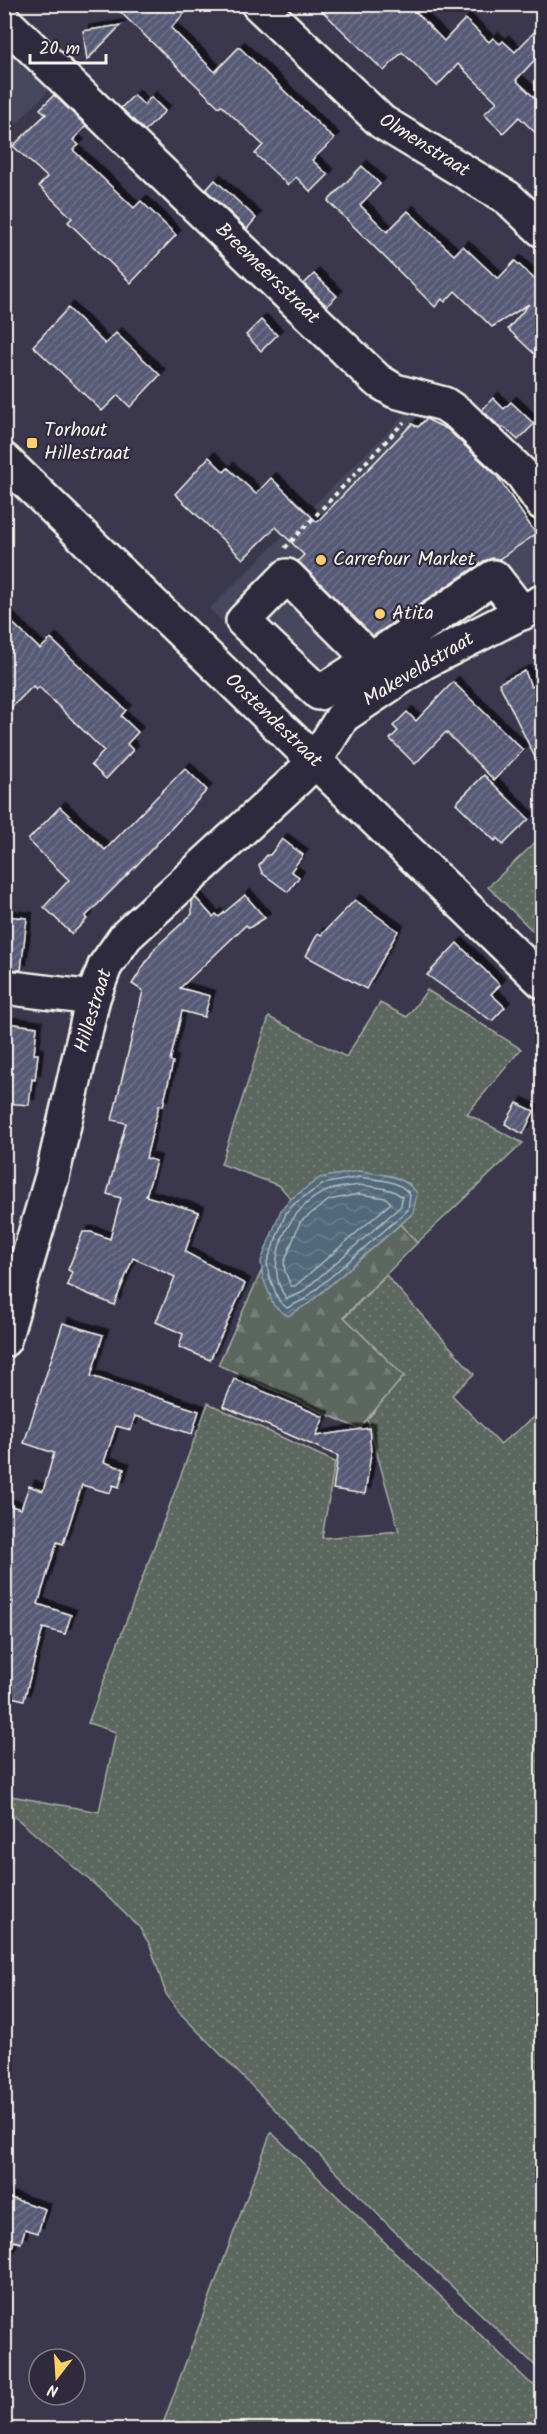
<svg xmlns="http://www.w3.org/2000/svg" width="547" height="2434" font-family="Kalam,sans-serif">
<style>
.built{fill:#47465d}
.grass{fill:url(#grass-dots);stroke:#a8aca3;stroke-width:1.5}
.forest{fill:url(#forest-firs);stroke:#a8aca3;stroke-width:1.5}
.water{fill:url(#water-waves);stroke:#929fa7;stroke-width:1.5}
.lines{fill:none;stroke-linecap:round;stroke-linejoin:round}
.shore{stroke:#b3bbbc;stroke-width:1.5}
.building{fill:url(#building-hatch);stroke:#f4f1e8;stroke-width:1.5;filter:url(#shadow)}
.minor-casing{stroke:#f4f1e8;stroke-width:38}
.major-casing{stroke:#f4f1e8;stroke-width:38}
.path{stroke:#f4f1e8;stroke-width:4;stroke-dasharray:4.5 4.5;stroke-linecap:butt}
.minor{stroke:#2f2a3d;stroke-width:33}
.major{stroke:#2f2a3d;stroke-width:33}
.poi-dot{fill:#ffd166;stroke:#2f2a3d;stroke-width:2}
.labels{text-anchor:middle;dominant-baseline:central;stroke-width:4.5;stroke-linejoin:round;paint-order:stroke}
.street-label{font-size:20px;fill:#f4f1e8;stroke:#2f2a3d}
.poi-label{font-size:20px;fill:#f4f1e8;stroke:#2f2a3d;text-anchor:start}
</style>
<defs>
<pattern id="grass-dots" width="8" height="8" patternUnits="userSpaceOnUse" patternTransform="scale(1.5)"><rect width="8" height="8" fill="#5b685e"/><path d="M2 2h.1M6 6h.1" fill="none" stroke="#737e75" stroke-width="1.8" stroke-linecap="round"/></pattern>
<pattern id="forest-firs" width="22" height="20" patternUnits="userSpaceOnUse" patternTransform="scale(1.5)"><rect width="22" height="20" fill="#5b685e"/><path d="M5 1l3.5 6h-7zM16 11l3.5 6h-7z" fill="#737e75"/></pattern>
<pattern id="water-waves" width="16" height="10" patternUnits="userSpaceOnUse" patternTransform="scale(1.5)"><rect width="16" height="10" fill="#51697b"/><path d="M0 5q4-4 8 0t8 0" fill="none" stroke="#6b7f8e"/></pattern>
<pattern id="building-hatch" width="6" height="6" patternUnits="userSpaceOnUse" patternTransform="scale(1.5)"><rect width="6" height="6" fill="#575a76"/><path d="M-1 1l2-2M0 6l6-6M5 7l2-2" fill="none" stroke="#70728a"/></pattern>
<filter id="shadow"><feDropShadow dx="5.5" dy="-5.5" stdDeviation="0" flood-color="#0009"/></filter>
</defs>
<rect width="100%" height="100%" fill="#3b384e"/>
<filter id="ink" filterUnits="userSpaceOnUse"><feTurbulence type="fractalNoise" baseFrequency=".0167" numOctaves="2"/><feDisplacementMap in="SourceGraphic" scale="12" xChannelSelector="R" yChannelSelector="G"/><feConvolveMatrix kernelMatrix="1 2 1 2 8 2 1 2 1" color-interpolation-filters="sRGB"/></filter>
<g filter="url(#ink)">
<!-- built -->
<g class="built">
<polygon points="4,35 55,84 5,135 4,135"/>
<polygon points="411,409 441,410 535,504 542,522 542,577 480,607 319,714 209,609"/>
</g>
<!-- grass -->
<g class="grass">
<polygon points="542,836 542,940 488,887"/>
<polygon points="427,990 521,1049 467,1114 523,1143 417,1243 401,1224 413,1213 410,1184 392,1176 359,1171 320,1178 291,1199 280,1186 221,1164 269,1017 346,1057 380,1003 407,1017"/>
<polygon points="386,1275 474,1374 452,1395 500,1444 542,1411 542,2372 404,2241 180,2013 166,1994 150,1945 139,1927 94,1884 16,1818 5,1811 5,1795 99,1812 116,1732 88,1723 208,1403 335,1462 322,1538 399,1531 367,1419 403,1376 344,1318"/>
<polygon points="271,2132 528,2381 542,2391 542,2429 161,2429"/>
</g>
<!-- forest -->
<polygon class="forest" points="401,1224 417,1243 344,1317 404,1376 359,1429 218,1365 262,1270 263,1278 308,1304"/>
<!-- water -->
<path class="water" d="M359 1171C380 1174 403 1175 417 1193L413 1213 308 1304 288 1316 274 1306 263 1278 261 1261 281 1210 291 1199 320 1178Z"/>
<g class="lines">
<!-- shore -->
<g class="shore">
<path d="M359 1177C376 1180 400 1179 410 1195L408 1210 305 1299 287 1308 279 1301 269 1276 267 1262 286 1213 295 1203 323 1184Z"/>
<path d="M359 1185C373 1187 392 1187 402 1197L401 1206 301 1293 287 1299C260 1265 289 1205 327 1191 336 1187 349 1187 359 1185Z"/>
<polygon points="359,1194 386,1198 391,1203 295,1286 291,1286 285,1272 284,1263 300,1222 329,1200"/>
</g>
</g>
<!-- building -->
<g class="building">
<polygon points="112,4 193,4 171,28 215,72 239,47 334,139 312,160 328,175 311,192 296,177 288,185 255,154 263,145 221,105 219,107"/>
<polygon points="315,4 408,4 444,41 465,19 489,42 493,38 500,44 503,41 515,52 543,23 543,51 516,80 543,106 543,140 519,117 503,133 484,114 497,102 458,64 437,86 402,52 384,71"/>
<polygon points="121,25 87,60 83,31"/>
<polygon points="54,95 86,126 73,140 79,145 73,150 134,208 141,201 176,235 131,283 68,222 72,218 39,186 47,177 13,146 46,114 40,109"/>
<polygon points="134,95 144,105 151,97 165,111 145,131 121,108"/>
<polygon points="362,166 380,184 360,205 387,232 408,211 454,255 463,246 498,279 515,261 543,287 543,362 508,329 529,304 492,327 455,291 445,302 442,299 435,307 328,201"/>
<polygon points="215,180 256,218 247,229 206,190"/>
<polygon points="314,274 337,296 327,306 304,284"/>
<polygon points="68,308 105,344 116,333 160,375 130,407 118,395 102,411 33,346"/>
<polygon points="261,320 277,335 261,351 246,335"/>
<polygon points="493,398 504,409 511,402 534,424 518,440 504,427 502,429 482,410"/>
<polygon points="426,419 447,429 497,476 536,534 499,559 492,558 484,561 373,636 298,561 304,555 276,527 243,559 175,494 209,457 224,472 228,468 256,494 271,478 317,522 412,424 418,427"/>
<polygon points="4,615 40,649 51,639 126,710 121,716 138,732 127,744 133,750 106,779 91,765 104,751 39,687 36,690 33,686 4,715"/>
<polygon points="525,671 531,687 543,682 543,774 499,683"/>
<polygon points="453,682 523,750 494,780 446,732 415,764 390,739 398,731 393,726 407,712 416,721"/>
<polygon points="185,768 207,790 134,868 85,917 87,919 72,934 44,907 69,880 28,840 60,807 105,850"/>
<polygon points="484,775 529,819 503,845 497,838 495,841 456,803"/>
<polygon points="282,839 303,855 291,871 299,877 288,892 262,873 259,865 267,855 270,855"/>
<polygon points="245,895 265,918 249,928 246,925 180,988 210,996 204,1017 182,1011 170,1061 173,1062 163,1106 159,1105 146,1158 156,1161 146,1196 199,1212 185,1252 245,1284 210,1360 179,1347 183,1334 156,1322 175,1277 133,1258 114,1305 67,1285 72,1272 68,1270 83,1232 91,1232 110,1239 121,1198 107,1194 126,1123 112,1120 143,991 132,984 155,948 192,914 192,901 196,898 213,917 216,914 219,917"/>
<polygon points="355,900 398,931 366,989 306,956 318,933 321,935"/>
<polygon points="4,916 27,918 21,970 4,969"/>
<polygon points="457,943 500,985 491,994 505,1007 492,1021 427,975"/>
<polygon points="6,1023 37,1027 34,1054 38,1054 35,1080 32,1079 29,1105 4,1103"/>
<polygon points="517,1103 534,1111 523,1134 505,1124"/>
<polygon points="63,1323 103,1335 91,1376 199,1411 192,1434 135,1416 131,1430 116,1426 104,1462 124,1469 119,1487 113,1485 110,1493 82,1485 63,1544 57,1542 38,1604 71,1615 65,1634 43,1628 24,1700 4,1695 4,1629 13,1602 4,1599 4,1504 21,1509 29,1486 43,1491 54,1453 24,1443"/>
<polygon points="234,1379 324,1417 316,1436 369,1428 371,1453 365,1494 333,1489 338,1456 223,1406"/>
<polygon points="4,2196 45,2209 38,2233 25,2229 21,2243 14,2241 9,2257 4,2256"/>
</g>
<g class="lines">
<!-- minor casing -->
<g class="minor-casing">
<g id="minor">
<polyline points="258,4 382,122 508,198 542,230"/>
<polyline points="4,21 377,380 395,391 444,404 459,414 522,474 542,503"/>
<polyline points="371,660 319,693 243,621 287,576 371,660 494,577 522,613"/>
<polyline points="4,987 93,998"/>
<polyline points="4,1340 52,1177 93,998 105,966 126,936 297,779 315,761 343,716 424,662 542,602"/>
</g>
</g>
<!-- major casing -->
<g class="major-casing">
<polyline id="major" points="4,460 542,981"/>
</g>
<!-- path -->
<polyline class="path" points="285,548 404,422"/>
<!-- minor -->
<use href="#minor" class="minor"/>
<!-- major -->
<use href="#major" class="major"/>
</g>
</g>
<!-- markers -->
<g class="poi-dot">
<rect x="26" y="437" width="12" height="12" rx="3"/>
<circle cx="321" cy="560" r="6"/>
<circle cx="380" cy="614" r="6"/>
</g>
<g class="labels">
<!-- street labels -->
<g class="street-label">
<text transform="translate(424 146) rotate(32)">Olmenstraat</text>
<text transform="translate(267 274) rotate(44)">Breemeersstraat</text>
<text transform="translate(419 670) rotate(-31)">Makeveldstraat</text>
<text transform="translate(273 721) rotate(44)">Oostendestraat</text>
<text transform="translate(94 1011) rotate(-73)">Hillestraat</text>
</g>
<!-- poi labels -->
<g class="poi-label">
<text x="44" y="431">Torhout<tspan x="44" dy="23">Hillestraat</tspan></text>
<text x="333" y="560">Carrefour Market</text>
<text x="392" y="614">Atita</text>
</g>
</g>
<!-- margin -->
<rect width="547" height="2434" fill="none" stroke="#2f2a3d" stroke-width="24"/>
<rect x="12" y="12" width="523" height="2410" fill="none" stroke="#f4f1e8" stroke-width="2" filter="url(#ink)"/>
<!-- north arrow -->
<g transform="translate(57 2377) rotate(197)"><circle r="28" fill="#2f2a3d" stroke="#7e7a81" stroke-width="1.5"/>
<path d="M0-4.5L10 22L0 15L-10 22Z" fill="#ffd166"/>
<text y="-9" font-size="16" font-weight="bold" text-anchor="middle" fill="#f4f1e8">N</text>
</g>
<!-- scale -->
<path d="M30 54v9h76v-9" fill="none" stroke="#f4f1e8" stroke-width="3"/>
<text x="39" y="54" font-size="18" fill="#f4f1e8" stroke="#2f2a3d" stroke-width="4.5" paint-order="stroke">20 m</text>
</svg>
